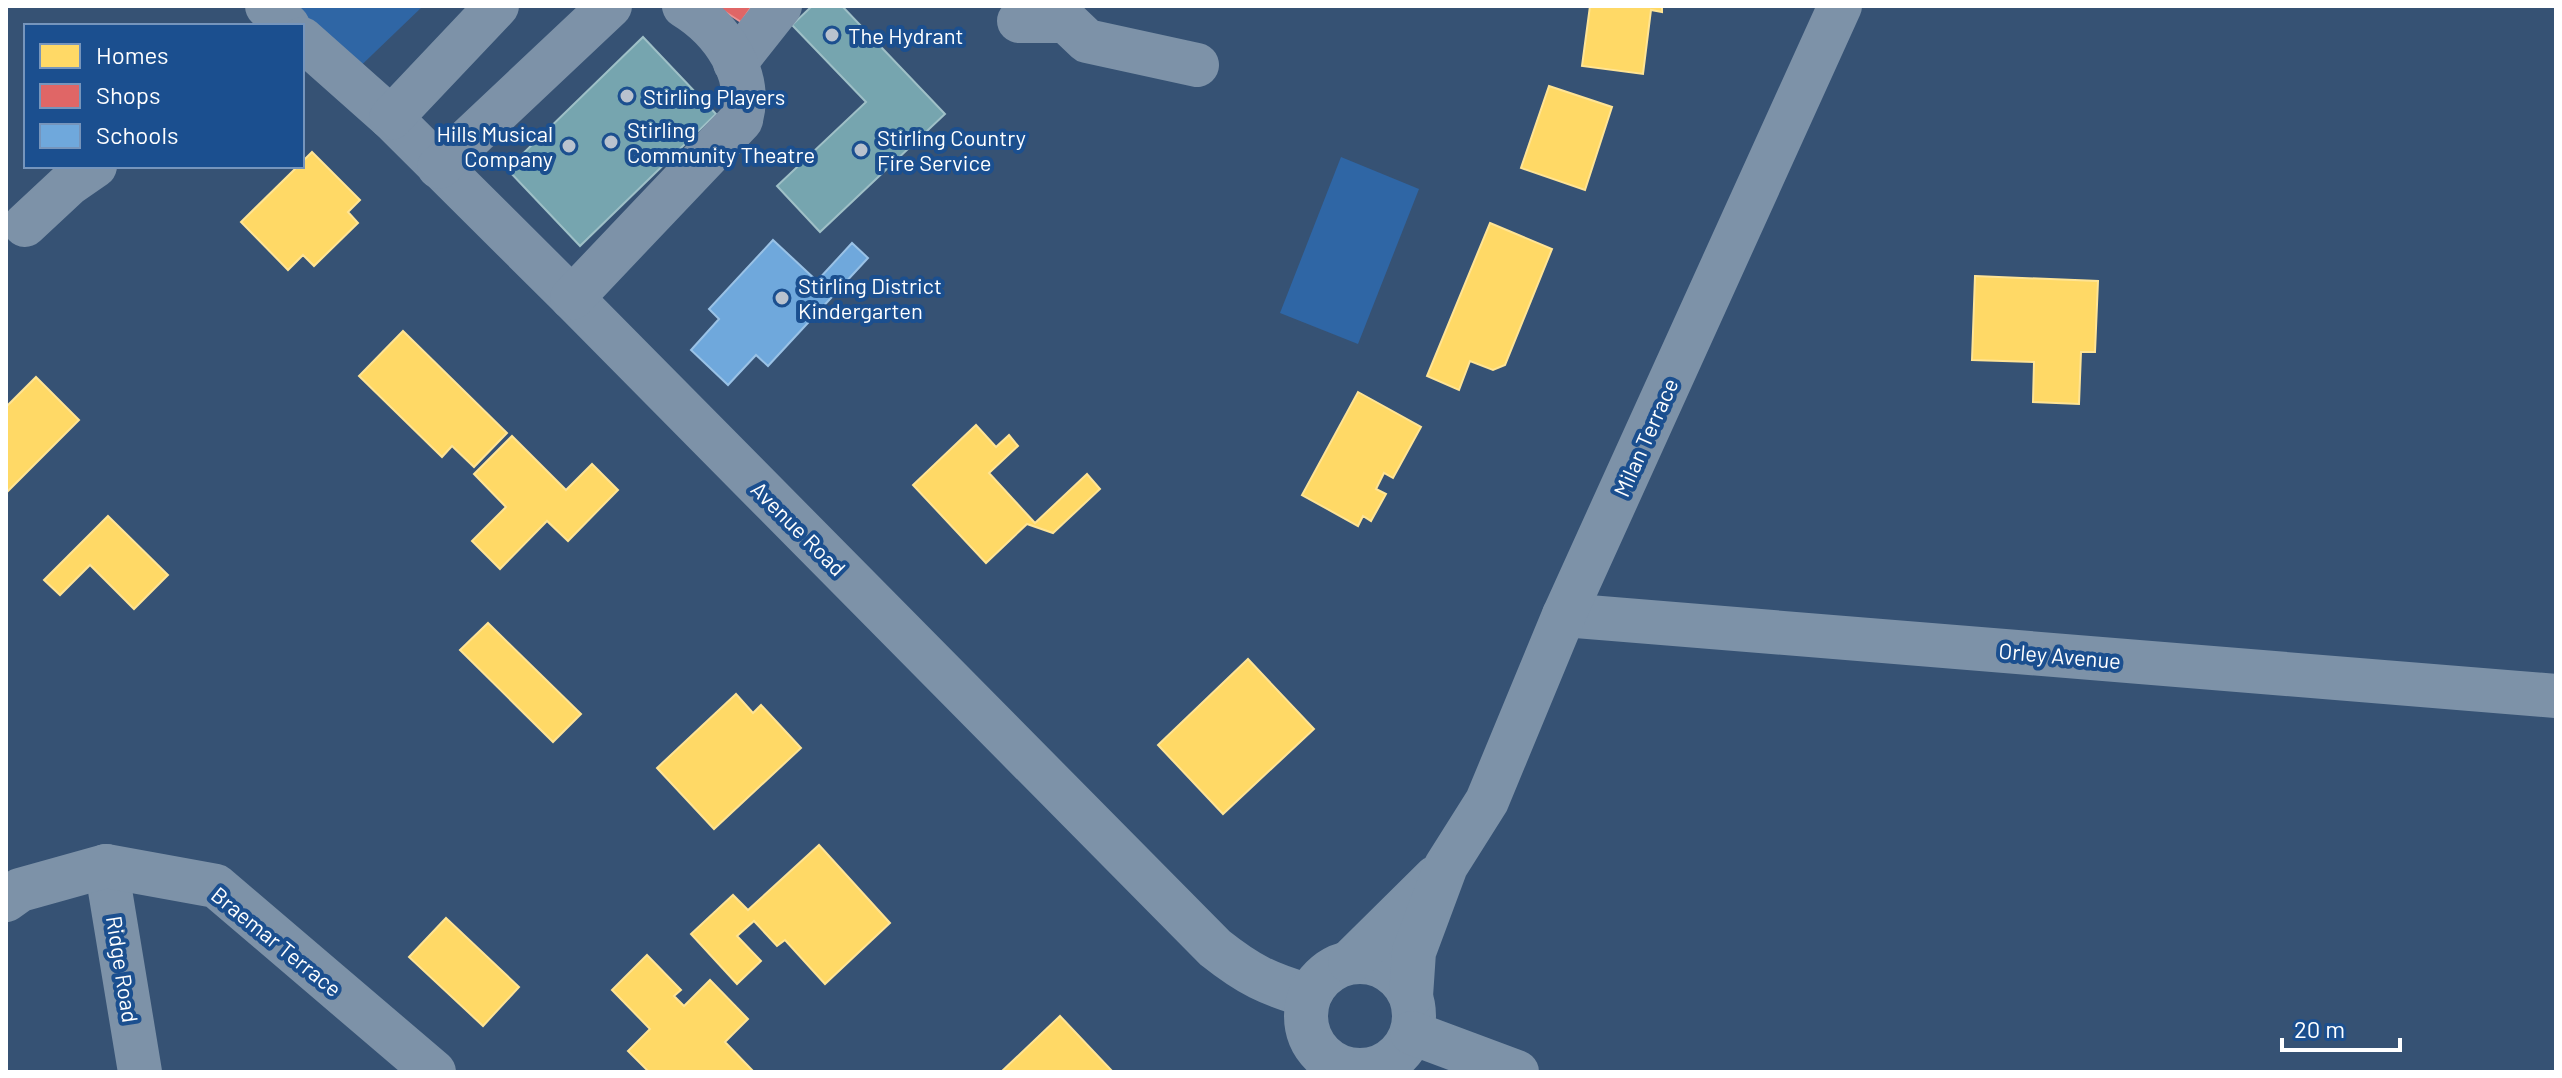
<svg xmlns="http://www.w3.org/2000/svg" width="2562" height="1078" font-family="Barlow,sans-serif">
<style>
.green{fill:#2f66a5}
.homes{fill:#ffd966;stroke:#ffe494;stroke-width:2}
.shops{fill:#e06666;stroke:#e99494;stroke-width:2}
.schools{fill:#6fa8dc;stroke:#9ac2e6;stroke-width:2}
.public{fill:#76a5af;stroke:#9fc0c7;stroke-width:2}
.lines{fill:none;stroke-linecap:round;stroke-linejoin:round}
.minor{stroke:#7d92a8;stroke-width:44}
.poi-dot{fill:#b9c2ce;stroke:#1b4f8f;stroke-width:3}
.labels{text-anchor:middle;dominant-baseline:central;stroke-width:8;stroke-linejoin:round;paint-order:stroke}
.poi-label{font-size:22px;fill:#fff;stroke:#1b4f8f;text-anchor:start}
.street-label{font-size:22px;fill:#fff;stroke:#1b4f8f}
</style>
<rect width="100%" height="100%" fill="#365274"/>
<!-- green -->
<g class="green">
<polygon points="295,6 423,6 348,78"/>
<polygon points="1341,157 1419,189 1358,344 1280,313"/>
</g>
<!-- homes -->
<g class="homes">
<polygon points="1590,6 1662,6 1662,12 1651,10 1643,74 1582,66"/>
<polygon points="1549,86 1612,107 1585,190 1521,168"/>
<polygon points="312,152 360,200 348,212 358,223 314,266 303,255 288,270 241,222 298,166 302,166 302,162"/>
<polygon points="1490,223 1552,249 1505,365 1493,370 1470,361 1459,390 1427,376"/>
<polygon points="1975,276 2098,281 2095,352 2081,352 2079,404 2033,402 2034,362 1972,360"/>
<polygon points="403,331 507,433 474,467 452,446 442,457 359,376"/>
<polygon points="36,377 79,420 6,493 6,407"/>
<polygon points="1358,392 1421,427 1393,478 1384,473 1376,489 1386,494 1371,521 1363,516 1358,526 1302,495"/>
<polygon points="976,425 996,447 1009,435 1018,446 989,473 1035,523 1087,474 1100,489 1053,533 1027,524 986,563 913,485"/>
<polygon points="512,436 566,490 592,464 618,490 568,541 547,521 500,569 472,541 506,507 474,474"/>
<polygon points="108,516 168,575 134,609 90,565 60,595 44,580"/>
<polygon points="488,623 581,714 553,742 460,650"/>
<polygon points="1248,659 1314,729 1223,814 1158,745"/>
<polygon points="736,694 753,713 761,705 801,748 714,829 657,768"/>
<polygon points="819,845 890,923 825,984 785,940 777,946 754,921 737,936 761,961 737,984 691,934 733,895 748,910"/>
<polygon points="446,918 519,987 483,1026 409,957"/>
<polygon points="647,955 681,990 674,996 684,1006 710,980 748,1019 725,1042 754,1072 649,1072 628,1051 650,1029 612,990"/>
<polygon points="1060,1016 1113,1072 1001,1072"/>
</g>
<!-- shops -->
<polygon class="shops" points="716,6 752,6 741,22"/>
<!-- schools -->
<polygon class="schools" points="773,240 817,281 852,243 868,258 768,366 756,355 728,385 691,350 719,319 709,309"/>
<!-- public -->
<g class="public">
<polygon points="812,6 842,6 945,114 820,232 777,186 866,102 792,25"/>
<polygon points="643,37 716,114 580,246 507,169"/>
</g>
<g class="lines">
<!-- minor -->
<g class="minor">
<polyline points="267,6 288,26"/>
<polyline points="1019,21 1066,21 1087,41 1197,65"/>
<path d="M302 39 391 118 572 298 1215 948C1249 975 1268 984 1309 996"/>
<polyline points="735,63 780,6"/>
<polyline points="391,118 497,6"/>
<polyline points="439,167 610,6"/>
<polyline points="25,225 69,184 95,166"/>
<path d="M572 298 741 120C753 74 723 30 684 6"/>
<polyline points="1564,615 2556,696"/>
<polyline points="106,866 140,1072"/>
<polyline points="6,900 20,890 106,866 216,886 434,1072"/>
<circle cx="1360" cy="1016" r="54"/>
<polyline points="1350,962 1436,877"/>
<polyline points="1411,996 1414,952 1446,866 1487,801 1564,615 1840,6"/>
<polyline points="1412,1033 1517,1072"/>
</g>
</g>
<!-- markers -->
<g class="poi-dot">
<circle cx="832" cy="35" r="8"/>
<circle cx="627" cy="96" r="8"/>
<circle cx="611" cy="142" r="8"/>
<circle cx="569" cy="146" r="8"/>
<circle cx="861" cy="150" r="8"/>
<circle cx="782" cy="298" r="8"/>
</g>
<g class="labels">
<!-- poi labels -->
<g class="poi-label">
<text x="848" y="35">The Hydrant</text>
<text x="643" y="96">Stirling Players</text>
<text x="627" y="129">Stirling<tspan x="627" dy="25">Community Theatre</tspan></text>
<text x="553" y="133" text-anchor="end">Hills Musical<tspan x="553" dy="25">Company</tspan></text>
<text x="877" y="137">Stirling Country<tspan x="877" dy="25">Fire Service</tspan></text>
<text x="798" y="285">Stirling District<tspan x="798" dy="25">Kindergarten</tspan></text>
</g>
<!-- street labels -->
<g class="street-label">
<text transform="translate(1645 437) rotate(-66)">Milan Terrace</text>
<text transform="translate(799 528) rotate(45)">Avenue Road</text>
<text transform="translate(2060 655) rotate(5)">Orley Avenue</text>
<text transform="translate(277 941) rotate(39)">Braemar Terrace</text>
<text transform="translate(123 969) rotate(81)">Ridge Road</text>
</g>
</g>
<!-- border -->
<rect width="2562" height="1078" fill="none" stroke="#ffffff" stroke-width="16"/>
<!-- legend -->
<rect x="24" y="24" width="280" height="144" fill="#1b4f8f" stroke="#7695bc" stroke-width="2"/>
<rect x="40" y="44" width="40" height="24" fill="#ffd966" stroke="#7695bc" stroke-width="2"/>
<text x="96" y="64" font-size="24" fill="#ffffff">Homes</text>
<rect x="40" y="84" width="40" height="24" fill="#e06666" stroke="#7695bc" stroke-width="2"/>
<text x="96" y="104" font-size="24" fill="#ffffff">Shops</text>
<rect x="40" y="124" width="40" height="24" fill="#6fa8dc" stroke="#7695bc" stroke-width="2"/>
<text x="96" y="144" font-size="24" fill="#ffffff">Schools</text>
<!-- scale -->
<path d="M2282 1038v12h118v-12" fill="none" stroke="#ffffff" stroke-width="4"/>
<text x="2294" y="1038" font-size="24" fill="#ffffff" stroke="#1b4f8f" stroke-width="6" paint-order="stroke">20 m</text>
</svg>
